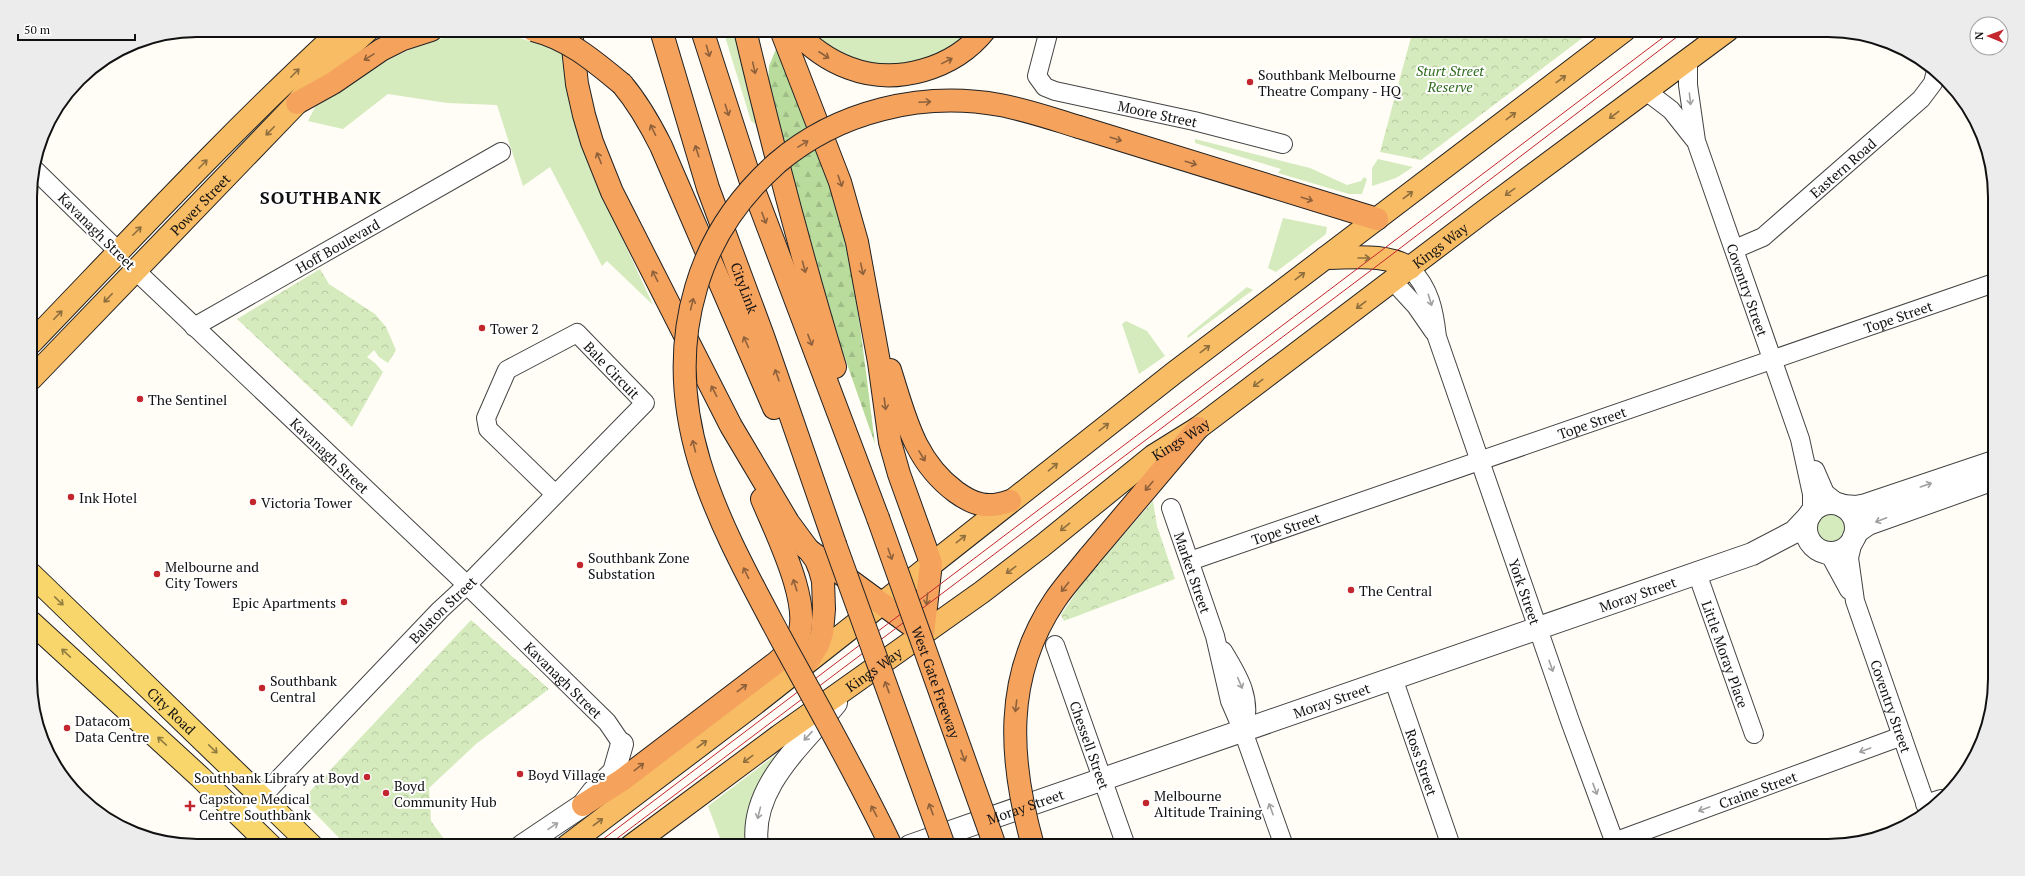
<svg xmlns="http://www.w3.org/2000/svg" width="2025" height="876" font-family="'PT Serif',serif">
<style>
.grass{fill:#d5ebbd}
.forest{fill:url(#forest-firs)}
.park{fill:url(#park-crowns)}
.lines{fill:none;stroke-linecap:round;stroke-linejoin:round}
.minor-casing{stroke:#444;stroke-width:20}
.tertiary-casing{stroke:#444;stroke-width:24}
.primary-casing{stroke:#222;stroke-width:24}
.trunk-casing{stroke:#222;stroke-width:24}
.motorway-casing{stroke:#222;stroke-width:24}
.minor{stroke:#fff;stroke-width:18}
.tertiary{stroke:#fff;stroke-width:22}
.primary{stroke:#f9d66b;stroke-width:22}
.trunk{stroke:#f7bc64;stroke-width:22}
.motorway{stroke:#f5a25d;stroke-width:22}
.tram{stroke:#c4262e;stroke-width:1}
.motorway-bridge-casing{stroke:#222;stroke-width:24;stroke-linecap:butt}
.motorway-bridge{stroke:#f5a25d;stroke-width:22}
.oneway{stroke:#8e613b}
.oneway2{stroke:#906f3f}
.oneway3{stroke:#a0a0a0}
.oneway4{stroke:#917d42}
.poi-dot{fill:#c4262e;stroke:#fff;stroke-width:1.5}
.labels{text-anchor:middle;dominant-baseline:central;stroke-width:4;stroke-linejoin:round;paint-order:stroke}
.park-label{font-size:14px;font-style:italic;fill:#2f6b1f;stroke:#fff}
.poi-label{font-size:14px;fill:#111;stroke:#fff;text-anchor:start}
.street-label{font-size:14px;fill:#111;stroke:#fff}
.district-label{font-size:18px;font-weight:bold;letter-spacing:1px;fill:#111;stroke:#fff}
.rim{fill:none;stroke:#111;stroke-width:2}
</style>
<defs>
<pattern id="forest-firs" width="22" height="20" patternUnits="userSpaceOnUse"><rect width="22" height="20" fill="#b9dc9c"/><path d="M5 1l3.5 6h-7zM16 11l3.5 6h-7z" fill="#9ebc85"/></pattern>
<pattern id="park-crowns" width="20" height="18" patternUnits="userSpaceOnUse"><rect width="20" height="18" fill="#d5ebbd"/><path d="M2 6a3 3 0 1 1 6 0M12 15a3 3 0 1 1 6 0" fill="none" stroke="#b6c8a1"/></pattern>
</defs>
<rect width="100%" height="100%" fill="#fffdf5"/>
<!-- grass -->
<g class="grass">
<polygon points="723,30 736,30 758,123 755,124 751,121"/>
<polygon points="803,30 976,30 963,43 915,66 862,66"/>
<polygon points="466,35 516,37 549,47 563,54 570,108 594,177 653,305 607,261 602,266 550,167 523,186 497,105 447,103 388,94 343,129 308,121 315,107 363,72 430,40"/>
<polygon points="1195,139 1310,168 1347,185 1361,181 1364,177 1367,179 1362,194 1349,194 1278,173 1281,169 1195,143"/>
<polygon points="1378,159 1413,167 1396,178 1372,186 1372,168"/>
<polygon points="1283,218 1327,227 1326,234 1276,272 1268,268"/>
<polygon points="1247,287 1253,290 1188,338 1187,337 1188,335"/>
<polygon points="1126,321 1147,331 1165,356 1139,374 1122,324"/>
<circle cx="1830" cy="528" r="15"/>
<polygon points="786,747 747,820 747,846 723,846 708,806"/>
</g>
<!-- forest -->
<path class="forest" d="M776 49C798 102 823 155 838 210 857 286 865 366 875 444L839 341 814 260 768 85 769 66Z"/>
<!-- park -->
<g class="park">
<polygon points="1413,30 1593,30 1421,160 1380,152"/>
<polygon points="320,269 329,284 375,314 386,327 396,350 388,363 379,357 374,350 367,357 375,363 383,372 352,427 237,319"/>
<polygon points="1153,501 1157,526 1175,579 1064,621 1061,615 1084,581"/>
<polygon points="471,620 549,689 476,744 429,788 431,821 449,846 347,846 302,800"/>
</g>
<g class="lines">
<!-- minor casing -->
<g class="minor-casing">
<g id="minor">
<path id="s1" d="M1049 30 1037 76 1045 87 1055 91 1194 121 1283 144"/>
<path id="s2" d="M1688 60V85L1696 141 1800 439 1812 494V512"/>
<polyline points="1646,91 1671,110 1694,139"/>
<polyline points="35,170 118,251"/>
<path id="s3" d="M1735 249 1763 237 1921 99 1933 83 1936 71"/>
<path id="s4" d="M1410 268C1430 289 1434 310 1437 337L1570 721 1616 846"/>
<path id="s5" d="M135 270 467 585 607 722 622 744"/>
<polyline points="1393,281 1416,306 1434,332"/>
<path id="s6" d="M194 327 501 152"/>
<polyline points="1815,470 1825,493 1840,505"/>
<path id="s7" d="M1171 508 1215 636 1230 701 1243 731 1284 846"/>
<path id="s8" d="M1853 541 1849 558 1855 601 1928 811"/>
<polyline points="1823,552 1831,557 1849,590"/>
<path id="s9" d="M1190 561 1994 283"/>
<path id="s10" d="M1697 573 1754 734"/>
<path id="s11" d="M1055 645 1126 846"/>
<path d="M1223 651C1239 677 1253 700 1243 731"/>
<path id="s12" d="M1393 678 1451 846"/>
<polyline points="1925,804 1941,799"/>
<path id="s13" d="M244 818 272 786 440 610 467 585 645 403 577 333 507 370 486 418 488 429 555 494"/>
<path id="s14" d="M1614 842 1902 736"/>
</g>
</g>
<!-- tertiary casing -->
<g class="tertiary-casing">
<g id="tertiary">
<circle cx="1831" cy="528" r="25"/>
<polyline points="1843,506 1856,507 1866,505 1994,462"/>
<polyline points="1854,537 1858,531 1868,524 1994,479"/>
<polyline points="522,846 583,805 593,792 614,772 622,744"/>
<path d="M757 846C749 787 803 744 836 703"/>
<path id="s15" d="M910 846 1752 554 1794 532 1810 515"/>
</g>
</g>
<!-- primary casing -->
<g class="primary-casing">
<g id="primary">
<path id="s16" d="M31 574 312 846"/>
<polyline points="31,622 200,777 271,846"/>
</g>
</g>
<!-- trunk casing -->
<g class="trunk-casing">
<g id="trunk">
<path d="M1325 258C1354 258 1385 253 1410 268"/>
<path d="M31 343C133 237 233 129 341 30"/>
<path id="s17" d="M31 379 297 103 318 75 368 30"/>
<polyline points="567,846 752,706 1174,373 1625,30"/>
<path id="s18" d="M631 846 779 736 982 592 1042 546 1153 456 1198 428 1487 209 1728 30"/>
</g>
</g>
<!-- motorway casing -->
<g class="motorway-casing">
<g id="motorway">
<polyline points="571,30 577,84 584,115 592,142 612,192 731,426 788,522 816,560 820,570 823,581 824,609 822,633 818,645 808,661"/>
<path id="s19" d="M661 30 708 188 763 336 835 544"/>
<polyline points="702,30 751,182 878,518"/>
<path d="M745 30C772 144 801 255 835 367"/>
<polyline points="781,30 840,182 857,242 879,362 890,442 899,474 931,563 923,634 806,548"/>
<path d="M794 30C810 47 827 60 849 68 896 86 954 69 985 30"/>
<path d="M622 84C638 103 650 124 661 146L774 408"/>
<polyline points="297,103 333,83 381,50 403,39 431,30"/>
<polyline points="1079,127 1377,219"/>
<path d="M890 370C905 417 914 461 956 492 974 505 988 509 1010 501"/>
<polyline points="1089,557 1198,428"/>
<path d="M583 805 622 780 777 662C784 655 793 648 797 639 814 607 775 531 762 499"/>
</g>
</g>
<!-- minor -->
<use href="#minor" class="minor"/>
<!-- tertiary -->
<use href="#tertiary" class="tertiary"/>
<!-- primary -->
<use href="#primary" class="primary"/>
<!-- trunk -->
<use href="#trunk" class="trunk"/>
<!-- motorway -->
<use href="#motorway" class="motorway"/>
<!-- tram -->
<g class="tram">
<polyline points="594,846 1673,30"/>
<polyline points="607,846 1386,259 1686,30"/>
</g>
<!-- motorway-bridge casing -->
<g class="motorway-bridge-casing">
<g id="motorway-bridge">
<path d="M533 30C569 39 594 61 622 84"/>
<path id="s20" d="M878 518 995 846"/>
<polyline points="835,544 944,846"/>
<path d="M891 846C857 774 817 705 779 635 721 526 658 416 696 288 710 239 739 197 777 163 838 111 922 91 1000 105 1027 110 1053 119 1079 127"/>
<path d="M1033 846C1009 760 1003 677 1055 600 1065 585 1078 571 1089 557"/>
</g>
</g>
<!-- motorway-bridge -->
<use href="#motorway-bridge" class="motorway-bridge"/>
</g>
<!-- one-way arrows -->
<defs><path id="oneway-shaft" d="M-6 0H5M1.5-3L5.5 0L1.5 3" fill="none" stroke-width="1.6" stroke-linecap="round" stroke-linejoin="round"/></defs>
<g class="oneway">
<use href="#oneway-shaft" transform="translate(708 51) rotate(74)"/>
<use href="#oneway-shaft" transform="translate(824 55) rotate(33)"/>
<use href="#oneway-shaft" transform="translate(369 57) rotate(148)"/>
<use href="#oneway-shaft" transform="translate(947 61) rotate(-26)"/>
<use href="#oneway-shaft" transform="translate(754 68) rotate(77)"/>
<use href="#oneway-shaft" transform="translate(925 102) rotate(-3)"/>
<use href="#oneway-shaft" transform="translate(727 110) rotate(72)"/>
<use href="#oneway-shaft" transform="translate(653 130) rotate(-116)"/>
<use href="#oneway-shaft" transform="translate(1116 139) rotate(18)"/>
<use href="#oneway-shaft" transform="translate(803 144) rotate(-31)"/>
<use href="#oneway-shaft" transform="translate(697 151) rotate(-108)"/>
<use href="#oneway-shaft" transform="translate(599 158) rotate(-112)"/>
<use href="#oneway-shaft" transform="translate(1191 163) rotate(17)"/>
<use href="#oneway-shaft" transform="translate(840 181) rotate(71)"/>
<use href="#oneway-shaft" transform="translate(1307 199) rotate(17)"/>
<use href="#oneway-shaft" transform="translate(764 218) rotate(69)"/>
<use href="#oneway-shaft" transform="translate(804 267) rotate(75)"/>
<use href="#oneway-shaft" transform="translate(862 269) rotate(78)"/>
<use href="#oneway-shaft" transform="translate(655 276) rotate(-117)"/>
<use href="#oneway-shaft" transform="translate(692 304) rotate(-76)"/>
<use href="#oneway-shaft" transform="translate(810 340) rotate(69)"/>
<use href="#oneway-shaft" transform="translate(746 342) rotate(-114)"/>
<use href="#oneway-shaft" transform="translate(777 375) rotate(-109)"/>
<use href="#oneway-shaft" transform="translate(714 391) rotate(-117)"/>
<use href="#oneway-shaft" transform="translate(885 404) rotate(82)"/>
<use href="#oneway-shaft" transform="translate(694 446) rotate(-104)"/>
<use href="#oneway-shaft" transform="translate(922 456) rotate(59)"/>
<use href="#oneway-shaft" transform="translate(1149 486) rotate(130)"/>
<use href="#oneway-shaft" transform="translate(890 554) rotate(71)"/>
<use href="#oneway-shaft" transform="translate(746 573) rotate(-116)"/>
<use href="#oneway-shaft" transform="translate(795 585) rotate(-108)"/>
<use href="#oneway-shaft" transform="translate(1065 587) rotate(128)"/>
<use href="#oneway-shaft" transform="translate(927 599) rotate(96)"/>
<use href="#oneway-shaft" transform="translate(887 687) rotate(-110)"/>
<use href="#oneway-shaft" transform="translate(742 688) rotate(-37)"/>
<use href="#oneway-shaft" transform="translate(1016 706) rotate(97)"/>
<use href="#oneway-shaft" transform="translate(963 756) rotate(70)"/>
<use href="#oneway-shaft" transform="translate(639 767) rotate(-38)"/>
<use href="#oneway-shaft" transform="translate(931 809) rotate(-110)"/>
<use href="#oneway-shaft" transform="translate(874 811) rotate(-118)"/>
</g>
<g class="oneway2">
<use href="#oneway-shaft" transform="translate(295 73) rotate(-45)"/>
<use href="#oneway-shaft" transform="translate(1561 79) rotate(-37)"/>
<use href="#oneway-shaft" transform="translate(1614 115) rotate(143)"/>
<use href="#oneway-shaft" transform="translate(1511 116) rotate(-37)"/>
<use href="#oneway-shaft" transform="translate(270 131) rotate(134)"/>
<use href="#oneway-shaft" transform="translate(203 164) rotate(-45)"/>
<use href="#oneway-shaft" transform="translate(1510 192) rotate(144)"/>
<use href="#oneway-shaft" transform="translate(1408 195) rotate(-37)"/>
<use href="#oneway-shaft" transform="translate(137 231) rotate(-45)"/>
<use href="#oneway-shaft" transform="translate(1364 258)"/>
<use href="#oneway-shaft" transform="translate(1300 276) rotate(-37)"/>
<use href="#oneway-shaft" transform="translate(108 298) rotate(134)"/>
<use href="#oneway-shaft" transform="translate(1361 305) rotate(143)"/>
<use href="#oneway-shaft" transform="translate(58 315) rotate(-46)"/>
<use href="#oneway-shaft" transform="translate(1205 349) rotate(-37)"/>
<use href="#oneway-shaft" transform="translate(1258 383) rotate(143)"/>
<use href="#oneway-shaft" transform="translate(1104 427) rotate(-38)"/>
<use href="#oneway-shaft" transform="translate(1053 467) rotate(-40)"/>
<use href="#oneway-shaft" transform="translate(1065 527) rotate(141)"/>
<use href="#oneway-shaft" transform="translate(961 539) rotate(-38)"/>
<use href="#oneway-shaft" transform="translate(1011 570) rotate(143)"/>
<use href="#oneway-shaft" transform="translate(702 744) rotate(-37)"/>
<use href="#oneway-shaft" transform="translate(748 759) rotate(143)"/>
<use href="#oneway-shaft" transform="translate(598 822) rotate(-37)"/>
</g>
<g class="oneway3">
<use href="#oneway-shaft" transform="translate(1690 99) rotate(84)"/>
<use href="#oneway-shaft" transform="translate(1430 300) rotate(73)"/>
<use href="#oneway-shaft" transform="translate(1926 485) rotate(-19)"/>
<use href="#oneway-shaft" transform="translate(1881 520) rotate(159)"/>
<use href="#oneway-shaft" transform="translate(1551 666) rotate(71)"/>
<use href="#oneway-shaft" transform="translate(1240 683) rotate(67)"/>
<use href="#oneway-shaft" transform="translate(808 736) rotate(133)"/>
<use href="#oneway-shaft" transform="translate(1865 750) rotate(160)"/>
<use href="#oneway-shaft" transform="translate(1595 789) rotate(70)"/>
<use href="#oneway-shaft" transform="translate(1271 809) rotate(-110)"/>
<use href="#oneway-shaft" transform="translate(1704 809) rotate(160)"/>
<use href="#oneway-shaft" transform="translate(759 813) rotate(104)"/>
<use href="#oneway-shaft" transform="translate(553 826) rotate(-34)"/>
</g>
<g class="oneway4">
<use href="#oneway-shaft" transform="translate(59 601) rotate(44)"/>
<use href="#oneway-shaft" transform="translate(66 653) rotate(-137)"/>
<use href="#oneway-shaft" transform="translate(162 741) rotate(-137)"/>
<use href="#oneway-shaft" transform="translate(213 749) rotate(44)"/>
</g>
<!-- markers -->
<g class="poi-dot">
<circle cx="1250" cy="82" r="4"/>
<circle cx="482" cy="328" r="4"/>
<circle cx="140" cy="399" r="4"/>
<circle cx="71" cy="497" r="4"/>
<circle cx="253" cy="502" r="4"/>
<circle cx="580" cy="565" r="4"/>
<circle cx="157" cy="574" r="4"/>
<circle cx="1351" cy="590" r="4"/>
<circle cx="344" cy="602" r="4"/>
<circle cx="262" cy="688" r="4"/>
<circle cx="67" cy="728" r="4"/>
<circle cx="520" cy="774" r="4"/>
<circle cx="367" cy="777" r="4"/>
<circle cx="386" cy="793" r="4"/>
<circle cx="1146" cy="803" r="4"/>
<path d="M188 800h4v4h4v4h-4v4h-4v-4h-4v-4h4z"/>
</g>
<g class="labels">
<!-- park labels -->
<g class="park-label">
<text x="1450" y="70">Sturt Street<tspan x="1450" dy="16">Reserve</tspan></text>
</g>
<!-- poi labels -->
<g class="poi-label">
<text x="1258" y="74">Southbank Melbourne<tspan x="1258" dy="16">Theatre Company - HQ</tspan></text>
<text x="490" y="328">Tower 2</text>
<text x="148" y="399">The Sentinel</text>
<text x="79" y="497">Ink Hotel</text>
<text x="261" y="502">Victoria Tower</text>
<text x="588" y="557">Southbank Zone<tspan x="588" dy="16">Substation</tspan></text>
<text x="165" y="566">Melbourne and<tspan x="165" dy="16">City Towers</tspan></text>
<text x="1359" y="590">The Central</text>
<text x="336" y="602" text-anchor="end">Epic Apartments</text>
<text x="270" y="680">Southbank<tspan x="270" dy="16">Central</tspan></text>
<text x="75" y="720">Datacom<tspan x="75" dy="16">Data Centre</tspan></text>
<text x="528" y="774">Boyd Village</text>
<text x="359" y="777" text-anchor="end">Southbank Library at Boyd</text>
<text x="394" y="785">Boyd<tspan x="394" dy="16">Community Hub</tspan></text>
<text x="1154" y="795">Melbourne<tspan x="1154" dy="16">Altitude Training</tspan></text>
<text x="199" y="798">Capstone Medical<tspan x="199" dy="16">Centre Southbank</tspan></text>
</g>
<!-- street labels -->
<g class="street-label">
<text stroke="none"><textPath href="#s1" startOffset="177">Moore Street</textPath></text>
<text stroke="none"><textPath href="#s3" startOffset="136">Eastern Road</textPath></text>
<text stroke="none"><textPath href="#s17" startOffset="243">Power Street</textPath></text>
<text transform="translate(97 231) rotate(45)">Kavanagh Street</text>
<text stroke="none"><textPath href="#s6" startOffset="165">Hoff Boulevard</textPath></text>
<text stroke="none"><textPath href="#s18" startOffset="1008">Kings Way</textPath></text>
<text stroke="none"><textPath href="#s19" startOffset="271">CityLink</textPath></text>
<text stroke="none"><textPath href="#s2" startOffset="239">Coventry Street</textPath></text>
<text stroke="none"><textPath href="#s9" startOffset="749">Tope Street</textPath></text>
<text transform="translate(612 370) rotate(46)">Bale Circuit</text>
<text stroke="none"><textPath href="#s9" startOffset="425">Tope Street</textPath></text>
<text stroke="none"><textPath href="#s18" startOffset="684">Kings Way</textPath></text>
<text stroke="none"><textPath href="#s5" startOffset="269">Kavanagh Street</textPath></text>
<text stroke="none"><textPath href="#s9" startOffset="101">Tope Street</textPath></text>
<text stroke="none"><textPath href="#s7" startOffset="68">Market Street</textPath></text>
<text stroke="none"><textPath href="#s4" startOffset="345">York Street</textPath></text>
<text stroke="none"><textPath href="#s15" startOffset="770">Moray Street</textPath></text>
<text stroke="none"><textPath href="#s13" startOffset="288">Balston Street</textPath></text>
<text stroke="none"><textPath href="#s10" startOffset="86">Little Moray Place</textPath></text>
<text stroke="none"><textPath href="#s18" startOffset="300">Kings Way</textPath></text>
<text stroke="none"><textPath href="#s5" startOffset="593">Kavanagh Street</textPath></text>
<text stroke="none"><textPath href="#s20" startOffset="174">West Gate Freeway</textPath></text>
<text stroke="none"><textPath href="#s15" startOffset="446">Moray Street</textPath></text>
<text stroke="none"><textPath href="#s8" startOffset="172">Coventry Street</textPath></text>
<text stroke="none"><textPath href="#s16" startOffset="196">City Road</textPath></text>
<text stroke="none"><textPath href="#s11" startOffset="106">Chessell Street</textPath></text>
<text stroke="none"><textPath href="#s12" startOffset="89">Ross Street</textPath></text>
<text stroke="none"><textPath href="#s14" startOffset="153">Craine Street</textPath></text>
<text stroke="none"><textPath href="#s15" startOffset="122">Moray Street</textPath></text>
</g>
<!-- district labels -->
<g class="district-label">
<text x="321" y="197">SOUTHBANK</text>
</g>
</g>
<!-- crop -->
<path d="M0 0H2025V876H0ZM197 37H1828A160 160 0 0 1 1988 197V679A160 160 0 0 1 1828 839H197A160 160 0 0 1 37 679V197A160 160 0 0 1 197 37Z" fill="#ececec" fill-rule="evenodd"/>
<path class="rim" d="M197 37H1828A160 160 0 0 1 1988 197V679A160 160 0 0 1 1828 839H197A160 160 0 0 1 37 679V197A160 160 0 0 1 197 37Z"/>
<!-- north arrow -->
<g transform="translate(1989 36) rotate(271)"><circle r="19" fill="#ffffff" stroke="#a0a0a0"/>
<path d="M0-3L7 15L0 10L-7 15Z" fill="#c4262e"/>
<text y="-6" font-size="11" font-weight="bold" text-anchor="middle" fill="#111111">N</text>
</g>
<!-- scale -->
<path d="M18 34v6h117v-6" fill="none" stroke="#111111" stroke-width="2"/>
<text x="24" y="34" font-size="12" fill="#111111" stroke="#ffffff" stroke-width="3" paint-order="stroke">50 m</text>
</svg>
